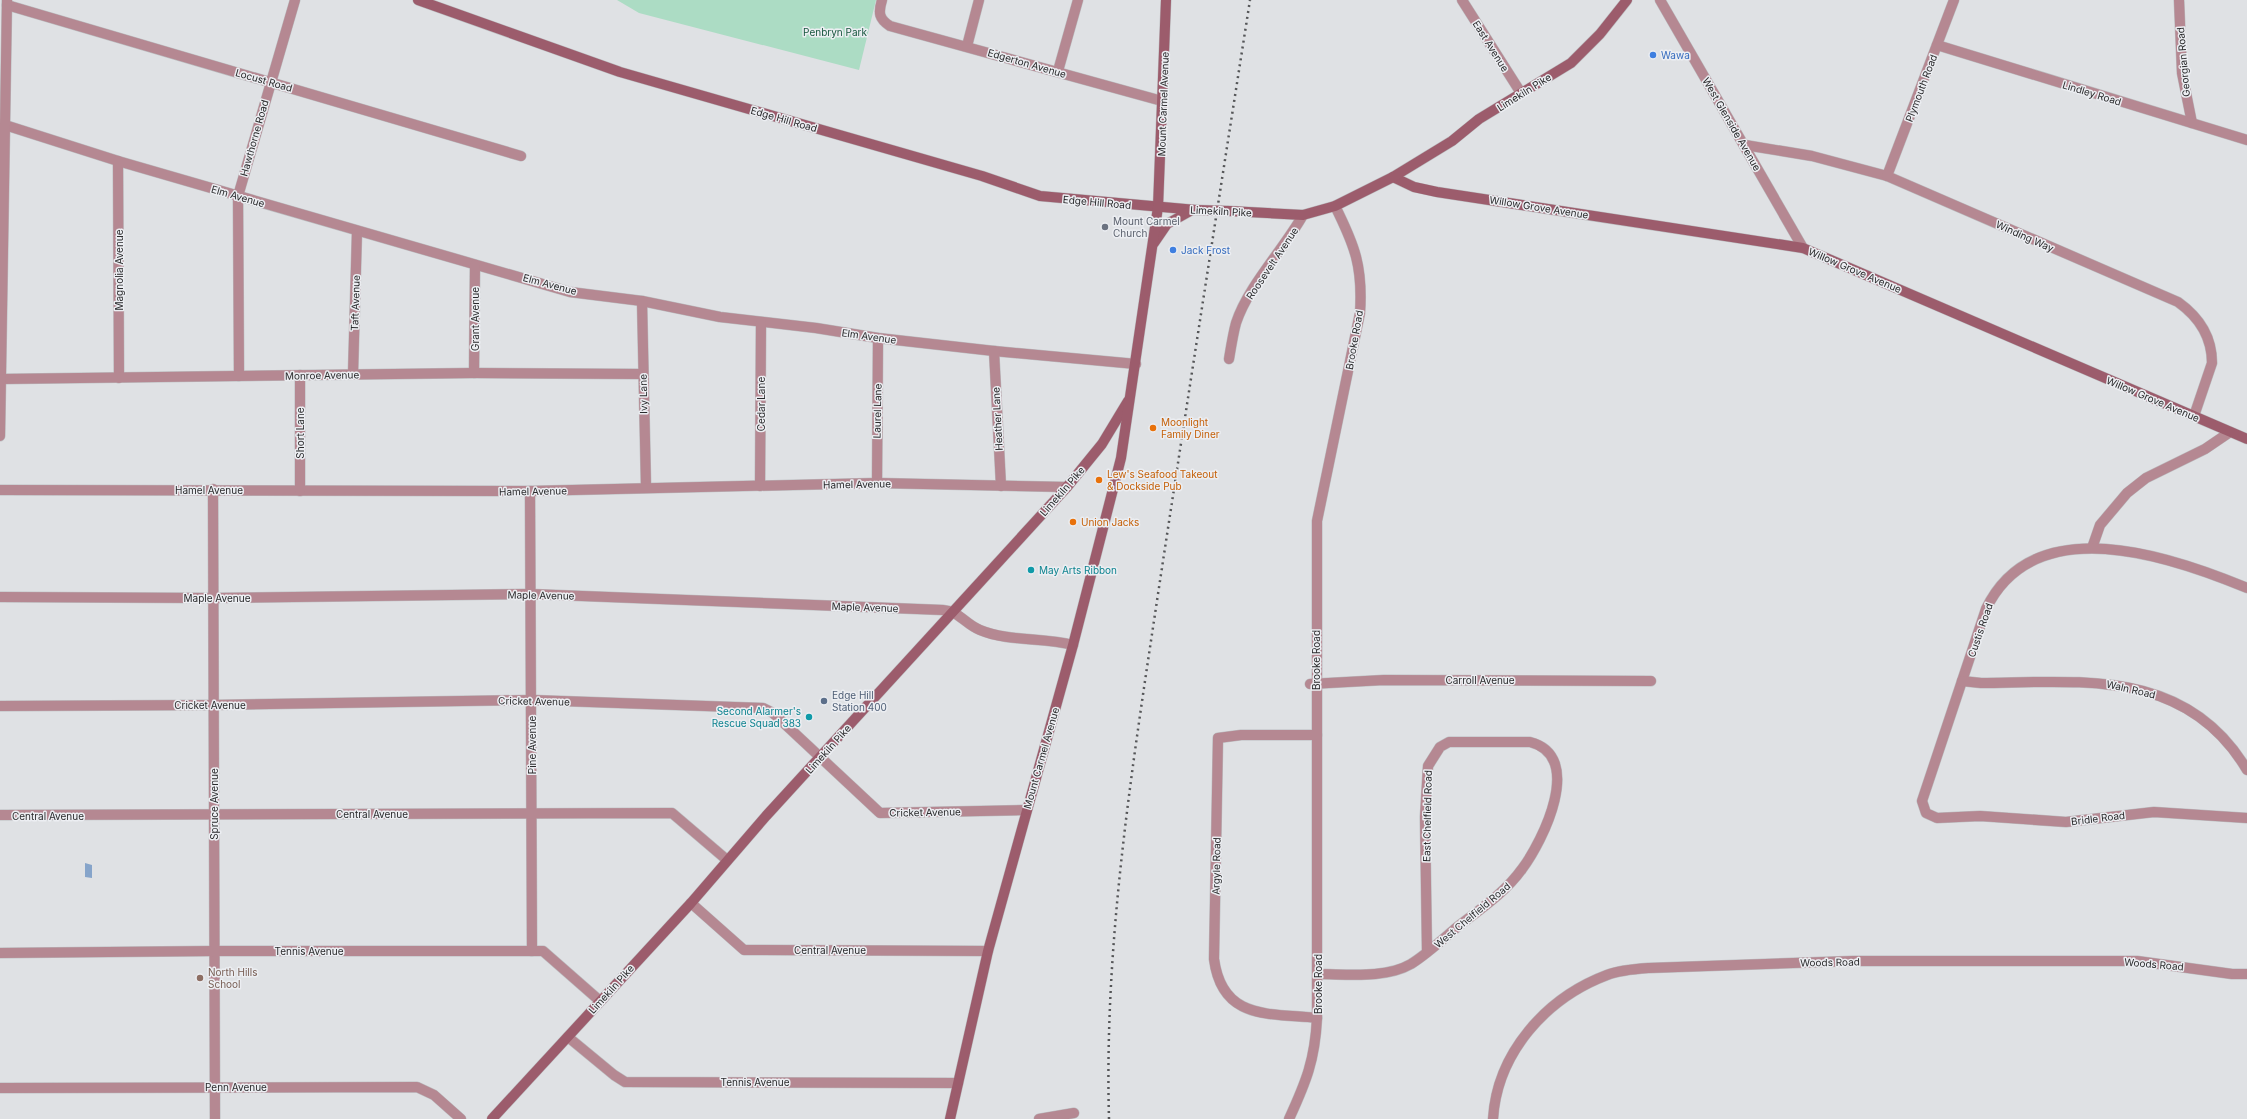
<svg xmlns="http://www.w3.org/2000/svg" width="2247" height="1119" font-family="Inter,sans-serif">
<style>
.green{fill:#acdcc4}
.water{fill:#86a4ca}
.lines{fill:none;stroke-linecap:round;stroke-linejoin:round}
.street-casing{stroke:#bbbcbf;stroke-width:11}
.secondary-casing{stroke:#bbbcbf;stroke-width:11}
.street{stroke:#b58892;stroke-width:10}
.secondary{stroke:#9c5c6c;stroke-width:10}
.rail{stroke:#555658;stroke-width:2.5;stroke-dasharray:2 4;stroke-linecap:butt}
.secondary-bridge-casing{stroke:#bbbcbf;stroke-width:11;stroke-linecap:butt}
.secondary-bridge{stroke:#9c5c6c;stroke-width:10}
.shop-dot{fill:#3f7fe0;stroke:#eceef2;stroke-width:1.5}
.worship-dot{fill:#6b7280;stroke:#eceef2;stroke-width:1.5}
.food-dot{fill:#e8710a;stroke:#eceef2;stroke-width:1.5}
.culture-dot{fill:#0f9aa8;stroke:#eceef2;stroke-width:1.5}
.service-dot{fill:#5c6f8a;stroke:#eceef2;stroke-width:1.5}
.education-dot{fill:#8d6e63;stroke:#eceef2;stroke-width:1.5}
.labels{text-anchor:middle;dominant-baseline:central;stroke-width:3;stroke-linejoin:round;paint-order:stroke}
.park-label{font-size:10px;fill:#17563e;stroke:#eceef2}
.street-label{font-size:10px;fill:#2a2a2c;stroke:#eceef2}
.shop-label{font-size:10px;fill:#366cbe;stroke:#eceef2;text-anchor:start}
.worship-label{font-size:10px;fill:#5b616d;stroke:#eceef2;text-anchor:start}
.food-label{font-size:10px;fill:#c56008;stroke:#eceef2;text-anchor:start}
.culture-label{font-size:10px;fill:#0d838f;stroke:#eceef2;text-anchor:start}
.service-label{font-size:10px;fill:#4e5e75;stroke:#eceef2;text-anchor:start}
.education-label{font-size:10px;fill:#785e54;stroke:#eceef2;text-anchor:start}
</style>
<rect width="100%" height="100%" fill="#dfe1e4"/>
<!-- green -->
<polygon class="green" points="617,0 876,0 859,70 639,13"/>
<!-- water -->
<polygon class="water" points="85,863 92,865 92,878 85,877"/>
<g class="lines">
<!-- street casing -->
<g class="street-casing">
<g id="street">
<path d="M882 0C878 13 879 19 890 26L1162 101"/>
<polyline points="1462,0 1521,93"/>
<polyline points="1660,0 1803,248"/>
<polyline points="2179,0 2182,73 2192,123"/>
<polyline points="7,5 521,156"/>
<polyline points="1937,45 2247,140"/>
<polyline points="967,46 979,0"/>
<polyline points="1058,71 1078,0"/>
<polyline points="5,125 118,161 570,292 642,301 720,317 816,328 878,338 994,351 1136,364"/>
<path d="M1745 145 1812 156 1887 176 2178 302C2199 317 2212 336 2212 363L2194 416"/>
<polyline points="118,161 119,378"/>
<polyline points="1887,176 1954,0"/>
<polyline points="642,301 646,487"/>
<polyline points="994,351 1001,486"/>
<path d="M1229 359C1231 347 1233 334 1236 323 1248 286 1284 249 1303 215"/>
<polyline points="474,373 475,265"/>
<polyline points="353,374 357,231"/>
<polyline points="239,376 238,196 295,0"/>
<polyline points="1,379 474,373 643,374"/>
<polyline points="0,436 7,0"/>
<polyline points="877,483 878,338"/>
<polyline points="760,486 761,322"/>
<polyline points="213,489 215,1119"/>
<polyline points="0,490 530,491 877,483 1067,487"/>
<polyline points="300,491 300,375"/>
<polyline points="530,491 532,951"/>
<polyline points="2092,548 2100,525 2127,493 2146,478 2205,449 2230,432"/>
<path d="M2247 588C2170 556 2034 509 1986 609L1922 801 1926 813 1937 818 1980 816 2066 822 2154 812 2247 818"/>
<path d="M0 597 212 598 530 594 943 610C959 611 965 624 980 630 1009 642 1043 637 1073 645"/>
<path d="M1962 681 1981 683C2082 682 2187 668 2247 770"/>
<polyline points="1310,684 1384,680 1651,681"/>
<polyline points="0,706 213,705 532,700 763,708 773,713 880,813 1026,810"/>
<path d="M1317 735H1241L1218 738 1214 959C1222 1020 1268 1013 1317 1018"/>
<polyline points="0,815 672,813 727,860"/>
<polyline points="691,903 744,950 988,951"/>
<polyline points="0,953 215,951 543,951 600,1001"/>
<path d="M1318 974C1347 974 1385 979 1411 964 1427 954 1442 940 1456 928 1479 910 1505 893 1522 869 1543 841 1585 756 1530 742H1449L1440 747 1428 766 1425 817 1427 952"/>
<polyline points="568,1037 614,1075 625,1082 958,1083"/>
<polyline points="0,1088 417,1087 434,1095 461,1119"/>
<polyline points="1039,1119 1074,1113"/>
<path d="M1289 1119C1306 1082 1315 1060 1317 1018V521L1360 313C1363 267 1355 246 1335 206"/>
<path d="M1493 1119C1497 1053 1546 998 1607 975 1620 970 1635 969 1649 968L1853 961H2137L2232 974H2247"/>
</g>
</g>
<!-- secondary casing -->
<g class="secondary-casing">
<g id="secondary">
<polyline points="418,0 620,72 982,176 1040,196 1196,210"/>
<polyline points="1393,177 1414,187 1437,192 1803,248 2247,439"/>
<polyline points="1229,211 1303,215 1335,206 1393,177 1452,141 1479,119 1571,63 1600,34 1627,0"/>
<polyline points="1154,243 1167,224 1192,210"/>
<polyline points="492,1119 691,903 766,816 1067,487 1102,444 1128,401"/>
<polyline points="950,1119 988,951 1073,645 1121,458 1158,207 1166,0"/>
</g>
</g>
<!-- street -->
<use href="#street" class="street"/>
<!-- secondary -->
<use href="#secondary" class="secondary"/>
<!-- rail -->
<path class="rail" d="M1109 1119C1104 942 1132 768 1158 594 1188 396 1219 198 1250 0"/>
<!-- secondary-bridge casing -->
<g class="secondary-bridge-casing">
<polyline id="secondary-bridge" points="1196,210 1229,211"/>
</g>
<!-- secondary-bridge -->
<use href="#secondary-bridge" class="secondary-bridge"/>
</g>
<!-- markers -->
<g class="shop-dot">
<circle cx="1653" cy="55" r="4"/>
<circle cx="1173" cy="250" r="4"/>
</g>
<circle class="worship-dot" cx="1105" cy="227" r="4"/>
<g class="food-dot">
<circle cx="1153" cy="428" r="4"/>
<circle cx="1099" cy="480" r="4"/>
<circle cx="1073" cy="522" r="4"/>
</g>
<g class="culture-dot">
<circle cx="1031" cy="570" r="4"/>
<circle cx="809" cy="717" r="4"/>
</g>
<circle class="service-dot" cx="824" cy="701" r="4"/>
<circle class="education-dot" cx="200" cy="978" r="4"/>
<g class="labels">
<!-- park labels -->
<g class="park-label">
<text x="835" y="32">Penbryn Park</text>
</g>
<!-- street labels -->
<g class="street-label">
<text transform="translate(1491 46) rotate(58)">East Avenue</text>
<text transform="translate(2183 62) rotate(-95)">Georgian Road</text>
<text transform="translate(1027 63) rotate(16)">Edgerton Avenue</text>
<text transform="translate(264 80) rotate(16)">Locust Road</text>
<text transform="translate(1921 88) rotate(-69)">Plymouth Road</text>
<text transform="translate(1524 92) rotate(-32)">Limekiln Pike</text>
<text transform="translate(2092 93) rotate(17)">Lindley Road</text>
<text transform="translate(1163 104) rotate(-88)">Mount Carmel Avenue</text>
<text transform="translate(784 119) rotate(16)">Edge Hill Road</text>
<text transform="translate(1732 124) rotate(60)">West Glenside Avenue</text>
<text transform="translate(254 138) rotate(-74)">Hawthorne Road</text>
<text transform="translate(238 196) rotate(16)">Elm Avenue</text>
<text transform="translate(1097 202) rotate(5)">Edge Hill Road</text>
<text transform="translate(1539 207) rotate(9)">Willow Grove Avenue</text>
<text transform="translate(1221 211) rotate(3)">Limekiln Pike</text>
<text transform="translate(2025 236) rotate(24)">Winding Way</text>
<text transform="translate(1272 263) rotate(-56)">Roosevelt Avenue</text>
<text transform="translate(119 270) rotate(-90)">Magnolia Avenue</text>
<text transform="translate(1855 270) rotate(23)">Willow Grove Avenue</text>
<text transform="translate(550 284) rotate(15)">Elm Avenue</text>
<text transform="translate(355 303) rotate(-88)">Taft Avenue</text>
<text transform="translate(475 319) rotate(-90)">Grant Avenue</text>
<text transform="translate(869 336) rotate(8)">Elm Avenue</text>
<text transform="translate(1354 340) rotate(-80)">Brooke Road</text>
<text transform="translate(322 375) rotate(-1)">Monroe Avenue</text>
<text transform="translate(643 394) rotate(-91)">Ivy Lane</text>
<text transform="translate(2153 399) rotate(23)">Willow Grove Avenue</text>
<text transform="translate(761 404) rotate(-90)">Cedar Lane</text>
<text transform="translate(877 411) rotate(-89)">Laurel Lane</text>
<text transform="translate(997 419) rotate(-93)">Heather Lane</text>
<text transform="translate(300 433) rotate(-90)">Short Lane</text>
<text transform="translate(857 484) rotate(-1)">Hamel Avenue</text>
<text x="209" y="490">Hamel Avenue</text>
<text transform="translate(533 491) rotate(-1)">Hamel Avenue</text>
<text transform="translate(1062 491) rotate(-49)">Limekiln Pike</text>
<text transform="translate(541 595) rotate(1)">Maple Avenue</text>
<text x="217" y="598">Maple Avenue</text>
<text transform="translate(865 607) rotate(2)">Maple Avenue</text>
<text transform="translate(1980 630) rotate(-71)">Custis Road</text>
<text transform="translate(1316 660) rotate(-90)">Brooke Road</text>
<text x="1480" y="680">Carroll Avenue</text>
<text transform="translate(2131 689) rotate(13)">Waln Road</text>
<text transform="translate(534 701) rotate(1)">Cricket Avenue</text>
<text x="210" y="705">Cricket Avenue</text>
<text transform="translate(532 745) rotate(-90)">Pine Avenue</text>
<text transform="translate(828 749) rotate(-48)">Limekiln Pike</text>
<text transform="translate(1041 758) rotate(-74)">Mount Carmel Avenue</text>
<text transform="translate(214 804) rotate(-90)">Spruce Avenue</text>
<text transform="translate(925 812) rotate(-1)">Cricket Avenue</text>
<text x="372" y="814">Central Avenue</text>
<text x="48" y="816">Central Avenue</text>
<text transform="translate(1427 816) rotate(-89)">East Chelfield Road</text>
<text transform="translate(2098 818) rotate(-7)">Bridle Road</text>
<text transform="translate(1216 866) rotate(-89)">Argyle Road</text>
<text transform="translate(1472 915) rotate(-40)">West Chelfield Road</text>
<text x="830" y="950">Central Avenue</text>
<text x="309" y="951">Tennis Avenue</text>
<text transform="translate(1830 962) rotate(-1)">Woods Road</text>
<text transform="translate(2154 964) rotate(5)">Woods Road</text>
<text transform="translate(1318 984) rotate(-90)">Brooke Road</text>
<text transform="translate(611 989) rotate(-48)">Limekiln Pike</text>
<text x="755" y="1082">Tennis Avenue</text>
<text x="236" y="1087">Penn Avenue</text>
</g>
<!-- shop labels -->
<g class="shop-label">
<text x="1661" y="55">Wawa</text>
<text x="1181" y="250">Jack Frost</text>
</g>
<!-- worship labels -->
<g class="worship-label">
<text x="1113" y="221">Mount Carmel<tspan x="1113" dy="12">Church</tspan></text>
</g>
<!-- food labels -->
<g class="food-label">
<text x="1161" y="422">Moonlight<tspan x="1161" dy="12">Family Diner</tspan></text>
<text x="1107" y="474">Lew's Seafood Takeout<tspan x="1107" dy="12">&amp; Dockside Pub</tspan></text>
<text x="1081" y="522">Union Jacks</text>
</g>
<!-- culture labels -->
<g class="culture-label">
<text x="1039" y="570">May Arts Ribbon</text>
<text x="801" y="711" text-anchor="end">Second Alarmer's<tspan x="801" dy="12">Rescue Squad 383</tspan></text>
</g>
<!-- service labels -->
<g class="service-label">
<text x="832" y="695">Edge Hill<tspan x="832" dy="12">Station 400</tspan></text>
</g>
<!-- education labels -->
<g class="education-label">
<text x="208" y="972">North Hills<tspan x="208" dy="12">School</tspan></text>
</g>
</g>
</svg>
